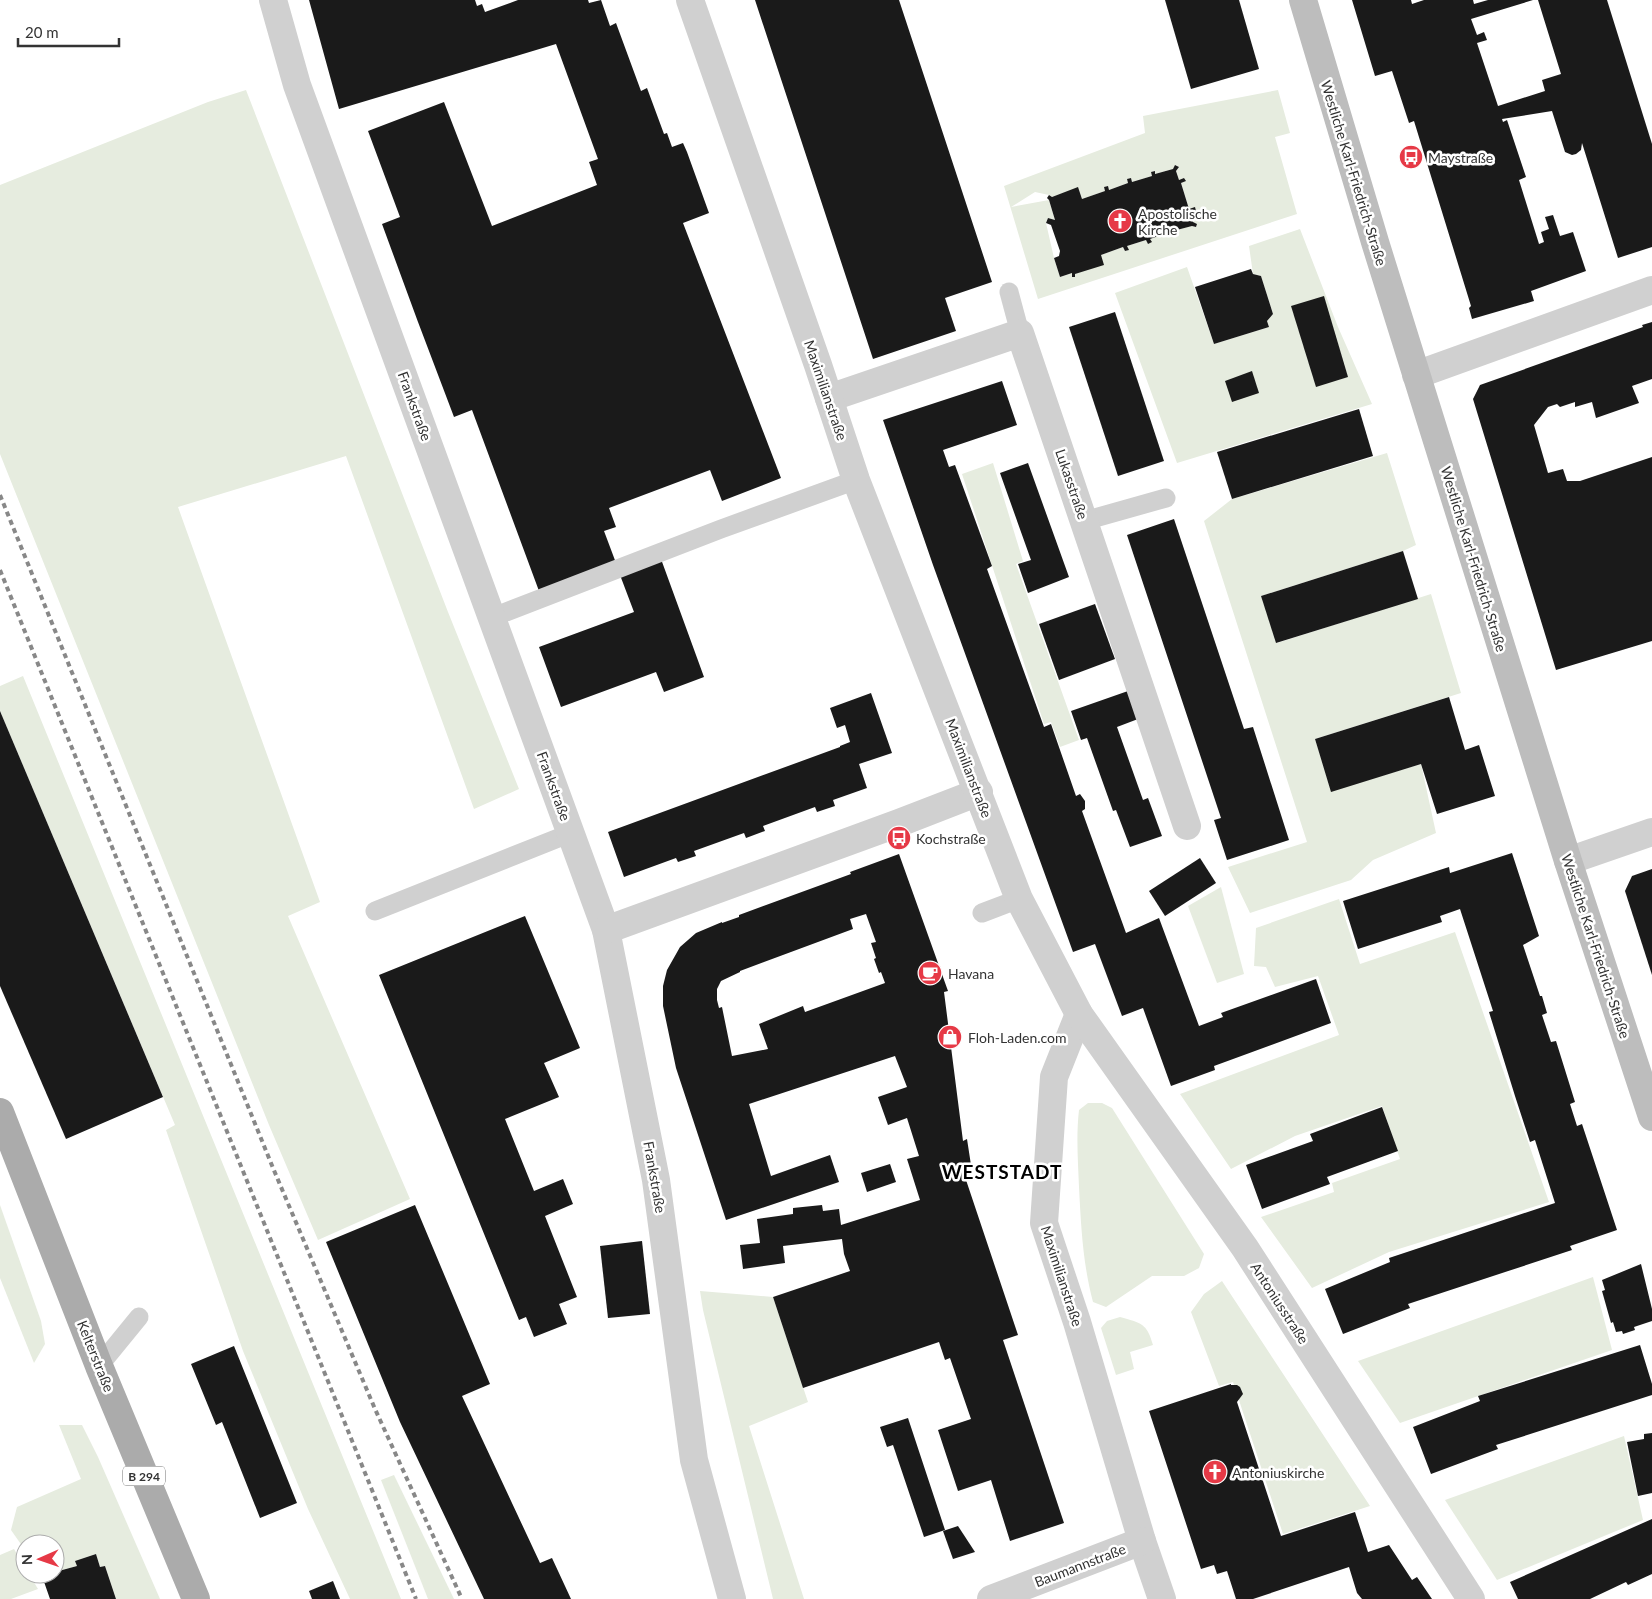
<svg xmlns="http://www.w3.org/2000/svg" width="1652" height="1599" font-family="Lato,sans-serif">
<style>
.green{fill:#e6ecdf;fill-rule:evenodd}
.building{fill:#1a1a1a;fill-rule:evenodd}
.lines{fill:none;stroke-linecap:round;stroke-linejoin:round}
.service{stroke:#d0d0d0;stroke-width:19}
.minor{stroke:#d0d0d0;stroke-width:28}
.tertiary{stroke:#d0d0d0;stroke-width:28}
.secondary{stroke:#bdbdbd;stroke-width:28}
.primary{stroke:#ababab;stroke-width:28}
.rail{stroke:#888;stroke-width:4;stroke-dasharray:5 4;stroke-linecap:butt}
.labels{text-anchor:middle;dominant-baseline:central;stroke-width:5;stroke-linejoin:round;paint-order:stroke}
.shield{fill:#fff;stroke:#707070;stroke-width:1}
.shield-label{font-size:12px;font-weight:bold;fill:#333}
.poi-label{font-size:14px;fill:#333;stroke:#fff;text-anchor:start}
.street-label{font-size:14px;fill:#333;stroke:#fff}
.district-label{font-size:19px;font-weight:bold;letter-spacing:1px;fill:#000;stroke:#fff}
</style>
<rect width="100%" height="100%" fill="#fff"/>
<!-- green -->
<g class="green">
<polygon points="246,90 448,612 519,789 474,809 346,456 178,507 320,902 288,916 410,1199 318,1240 269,1125 0,454 0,185 208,102"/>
<path d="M1278 90 1290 133 1275 137 1297 214 1038 299 1004 186 1145 133 1143 116ZM1176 165 1179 167 1176 171 1179 180 1184 178 1185 181 1181 183 1189 209 1195 208 1196 211 1190 213 1193 222 1197 224 1196 227 1192 226 1173 231 1174 235 1171 236 1170 232 1150 239 1151 242 1148 243 1146 240 1127 246 1128 250 1125 251 1123 247 1101 255 1075 274 1074 277H1072V273L1060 277 1054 258 1046 223 1048 218 1055 220 1049 200 1011 207 1035 192 1049 195 1052 197 1078 188 1082 199 1105 191 1104 187 1108 186 1109 190 1128 183 1127 179 1131 178 1132 182 1152 176 1151 172 1155 171V174L1173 169Z"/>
<polygon points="1300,229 1338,327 1372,404 1177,463 1115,293 1187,267 1214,344 1269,327 1267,321 1273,314 1261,276 1253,274 1249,246"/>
<polygon points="1387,453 1416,545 1403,551 1261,596 1277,643 1431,594 1461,693 1315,739 1331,791 1421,764 1436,833 1373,860 1351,880 1250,913 1228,867 1307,842 1204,521 1232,499"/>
<polygon points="993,463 1023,561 1016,564 1079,740 1060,747 1051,722 1044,724 962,474"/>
<polygon points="23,676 401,1599 350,1599 308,1509 243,1351 166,1130 175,1125 0,711 0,686"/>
<polygon points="1221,887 1244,974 1217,983 1188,906"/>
<polygon points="1339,899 1360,964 1455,932 1549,1202 1389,1252 1312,1288 1261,1217 1334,1192 1332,1183 1400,1159 1382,1106 1295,1136 1231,1169 1180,1094 1339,1035 1318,976 1275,987 1266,967 1254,966 1256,928"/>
<path d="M1088 1103H1102L1112 1108 1204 1254 1199 1268 1184 1276H1152L1106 1307 1093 1302C1083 1265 1081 1226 1079 1187 1078 1161 1076 1136 1079 1110Z"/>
<polygon points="0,1205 41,1321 45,1344 34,1363 0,1278"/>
<polygon points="1593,1277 1612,1350 1400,1423 1358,1361"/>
<polygon points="1222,1281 1370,1506 1283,1534 1233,1382 1219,1386 1191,1312 1204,1294"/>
<polygon points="700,1291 773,1297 808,1402 749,1426 804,1599 773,1599 703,1310"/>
<path d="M1120 1317C1141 1323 1147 1323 1153 1345L1130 1352 1134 1369 1116 1375 1101 1328 1107 1321Z"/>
<polygon points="59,1425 82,1425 98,1457 160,1599 116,1599 105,1566 100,1567 96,1554 76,1561 77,1566 55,1572 55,1544 25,1544 25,1550 11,1530 17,1507 81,1479"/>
<polygon points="1624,1436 1643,1520 1497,1580 1445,1500"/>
<polygon points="394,1475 454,1599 428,1599 381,1480"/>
<polygon points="14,1549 25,1567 25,1574 29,1574 38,1589 11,1599 0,1599 0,1555"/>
</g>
<!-- building -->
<g class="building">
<polygon points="309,0 475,0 477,6 482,4 485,12 518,0 588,0 589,3 601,0 610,26 616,23 641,91 647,88 664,134 667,133 672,147 683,143 687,152 709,213 683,223 781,478 722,501 710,470 609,508 616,527 604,531 616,563 539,591 472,410 454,417 418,322 382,224 400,217 368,131 444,102 492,226 597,185 589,162 598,159 556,44 339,109"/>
<polygon points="755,0 899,0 992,282 945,298 956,331 873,359"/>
<polygon points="1165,0 1239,0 1259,69 1191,89"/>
<polygon points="1352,0 1411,0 1412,4 1424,0 1473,0 1474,4 1488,0 1533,0 1471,19 1477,35 1484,32 1487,40 1477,43 1498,106 1545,91 1542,80 1561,74 1538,0 1607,0 1652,144 1652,247 1618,258 1582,143 1581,150 1576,154 1572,155 1565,152 1552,111 1502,119 1503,122 1507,120 1526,177 1519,180 1539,244 1544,242 1541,232 1549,229 1545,217 1553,215 1560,236 1573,232 1586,271 1531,291 1534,301 1472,319 1469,308 1471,306 1414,121 1409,123 1392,71 1375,76"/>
<polygon points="1175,165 1179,167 1176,171 1179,180 1184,178 1186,181 1181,183 1189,209 1195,207 1196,211 1190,213 1193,222 1197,224 1196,227 1192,226 1173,231 1174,235 1171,236 1170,232 1150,239 1152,242 1148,244 1146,240 1127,246 1129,250 1125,251 1123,247 1101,255 1104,265 1075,274 1075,277 1072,277 1072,273 1060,277 1054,258 1059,256 1060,251 1051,225 1046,223 1048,218 1055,220 1049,200 1047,198 1049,195 1052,197 1078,187 1082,199 1105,191 1104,187 1108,186 1109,190 1128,183 1127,179 1131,178 1132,182 1152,176 1151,172 1155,171 1155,174 1173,169"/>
<polygon points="1251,269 1253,274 1261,276 1273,314 1267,321 1269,327 1214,344 1195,287"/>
<polygon points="1324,296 1348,377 1316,387 1291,306"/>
<polygon points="1115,312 1164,461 1118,476 1069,327"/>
<polygon points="1652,322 1652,379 1632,386 1639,403 1596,418 1592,402 1575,407 1575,402 1560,407 1557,404 1548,407 1534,425 1548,473 1563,469 1567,481 1580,481 1652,457 1652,641 1556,670 1473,399 1480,385 1643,327 1642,325"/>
<polygon points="1252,371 1259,393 1232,402 1225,381"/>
<polygon points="1002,381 1017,425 943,450 949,467 955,465 992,566 987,569 1044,727 1051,724 1076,796 1080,794 1085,801 1085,809 1082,811 1126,933 1159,918 1199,1026 1223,1017 1221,1013 1316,979 1331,1023 1214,1066 1215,1070 1171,1086 1143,1008 1122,1016 1095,944 1073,952 933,565 883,420"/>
<polygon points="1359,409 1373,456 1232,499 1217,452"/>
<polygon points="1028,463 1069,577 1028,593 1018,564 1031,560 1000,473"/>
<polygon points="1174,519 1244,729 1253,727 1289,840 1227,860 1214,820 1221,818 1127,535"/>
<polygon points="1403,551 1418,599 1276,643 1261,596"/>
<polygon points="661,559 704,677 664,692 656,672 561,707 539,647 634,612 620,575"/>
<polygon points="1095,604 1115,659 1059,680 1039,624"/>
<polygon points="1128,691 1138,719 1117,727 1143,800 1148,798 1162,836 1130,847 1116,810 1113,811 1087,738 1081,740 1071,711"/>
<polygon points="871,693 892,753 859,764 867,788 833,800 835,806 817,812 815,807 763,826 765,831 746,838 744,833 694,851 696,856 678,862 676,858 624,877 608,832 840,747 840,746 850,742 845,725 837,728 830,708"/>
<polygon points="1449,697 1465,750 1479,745 1495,796 1437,814 1421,764 1331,792 1315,739"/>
<polygon points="0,711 163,1097 66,1139 0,986"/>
<polygon points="1512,853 1539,936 1523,945 1540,996 1542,996 1547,1013 1542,1015 1551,1042 1556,1041 1575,1102 1570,1104 1577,1126 1582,1124 1617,1230 1570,1246 1572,1250 1408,1304 1410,1308 1343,1334 1325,1289 1390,1262 1389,1258 1555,1203 1535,1140 1530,1142 1515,1096 1489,1012 1493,1011 1460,909 1440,916 1442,922 1358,949 1343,901 1449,867 1450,873"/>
<path d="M899 854 948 991 944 992 963 1141 967 1139 971 1165 962 1168 1018 1335 1003 1340 1064 1523 1010 1541 991 1480 958 1491 938 1430 971 1419 950 1358 945 1360 939 1342 803 1388 773 1297 850 1271 844 1254 842 1239 783 1246 785 1263 743 1269 740 1245 760 1243 757 1219 793 1214V1208L822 1205 823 1211 839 1209 841 1225 920 1200 907 1159 919 1156 907 1118 888 1125 878 1097 907 1087 895 1056 749 1104 771 1176 830 1155 839 1182 726 1220 676 1068 663 1006V986L667 970 680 947 696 933 722 922V923L739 917V915L851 874 850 872ZM866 914 876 942 871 943 876 958 874 959 879 973 881 972 885 983 805 1012 803 1006 759 1024 768 1049 732 1056 722 1007 719 1008 717 1000V989L721 981 740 972V971L853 929 850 919Z"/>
<polygon points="1200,858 1216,883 1165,916 1149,891"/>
<polygon points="1652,869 1652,975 1625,891 1632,876"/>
<polygon points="525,916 580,1048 544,1063 559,1097 505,1119 534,1191 563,1179 573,1204 545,1216 577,1297 559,1304 567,1324 534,1337 526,1317 519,1320 379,975"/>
<polygon points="1382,1107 1398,1151 1327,1177 1330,1184 1262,1209 1246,1165 1313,1141 1310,1134"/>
<polygon points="890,1164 896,1182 867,1192 861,1173"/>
<polygon points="415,1205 490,1384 462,1396 540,1563 552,1558 571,1599 484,1599 400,1422 326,1242"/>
<polygon points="642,1241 650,1314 608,1318 600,1246"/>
<polygon points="1641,1264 1652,1309 1652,1321 1634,1327 1635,1330 1623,1334 1622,1331 1616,1332 1613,1322 1611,1323 1602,1291 1605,1290 1602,1280"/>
<polygon points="1640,1345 1652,1384 1652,1395 1496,1445 1498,1449 1431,1474 1413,1427 1480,1401 1478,1396"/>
<polygon points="234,1346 297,1503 260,1518 222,1422 216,1425 191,1364"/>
<polygon points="1231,1384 1231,1385 1237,1385 1240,1387 1243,1394 1237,1402 1281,1536 1355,1512 1368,1552 1389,1545 1412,1580 1417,1577 1432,1599 1362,1599 1357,1593 1349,1567 1253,1599 1236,1599 1227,1571 1217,1574 1214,1565 1201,1569 1149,1411"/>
<polygon points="908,1418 945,1530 924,1537 893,1445 887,1447 880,1427"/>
<polygon points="1652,1433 1652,1493 1638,1496 1627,1442 1644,1439 1644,1434"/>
<polygon points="1652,1519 1652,1574 1628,1585 1626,1582 1590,1599 1518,1599 1510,1582"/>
<polygon points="958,1526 975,1552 953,1559 943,1531"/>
<polygon points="96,1554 100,1567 105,1566 116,1599 50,1599 42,1576 55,1574 55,1572 77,1566 75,1561"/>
<polygon points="333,1581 340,1599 312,1599 309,1591"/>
</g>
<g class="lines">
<!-- service -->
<g class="service">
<polyline points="1009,292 1020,333"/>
<polyline points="1084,521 1166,498"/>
<polyline points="493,617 721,529 856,480"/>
<polyline points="375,911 571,833"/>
<polyline points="982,913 1019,899"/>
<polyline points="99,1366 139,1317"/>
</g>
<!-- minor -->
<g class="minor">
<polyline points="273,0 297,85 606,930 656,1180 694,1460 732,1599"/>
<polyline points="1416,375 1652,290"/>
<polyline points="829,398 1020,333 1187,826"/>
<polyline points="1568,861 1652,832"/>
<polyline points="606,930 899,823 979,792"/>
<polyline points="1079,1014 1054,1077 1044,1223 1077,1322 1142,1541 1162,1599"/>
<polyline points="991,1599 1142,1541"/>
</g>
<!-- tertiary -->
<polyline class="tertiary" points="690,0 818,365 856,480 1019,899 1079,1014 1245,1248 1471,1599"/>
<!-- secondary -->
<polyline class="secondary" points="1303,0 1375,242 1568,861 1652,1117"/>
<!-- primary -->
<polyline class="primary" points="0,1112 99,1366 196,1599"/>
<!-- rail -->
<g class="rail">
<polyline points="0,495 273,1168 375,1409 462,1599"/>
<polyline points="0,570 416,1599"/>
</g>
</g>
<!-- icons -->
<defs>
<g id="bus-disc" transform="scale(1.25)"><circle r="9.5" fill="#e63946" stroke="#fff"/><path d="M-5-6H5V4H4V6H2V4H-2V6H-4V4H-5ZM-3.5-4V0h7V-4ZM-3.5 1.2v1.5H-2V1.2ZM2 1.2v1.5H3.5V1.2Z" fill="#fff"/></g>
<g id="church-disc" transform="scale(1.25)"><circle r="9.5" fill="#e63946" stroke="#fff"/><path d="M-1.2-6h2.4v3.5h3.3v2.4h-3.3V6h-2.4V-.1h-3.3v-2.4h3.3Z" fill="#fff"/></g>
<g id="cafe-disc" transform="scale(1.25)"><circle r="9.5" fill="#e63946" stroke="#fff"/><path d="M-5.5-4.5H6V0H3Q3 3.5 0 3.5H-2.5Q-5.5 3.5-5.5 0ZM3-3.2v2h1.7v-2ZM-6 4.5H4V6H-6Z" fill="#fff"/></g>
<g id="shop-disc" transform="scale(1.25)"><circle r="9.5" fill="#e63946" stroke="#fff"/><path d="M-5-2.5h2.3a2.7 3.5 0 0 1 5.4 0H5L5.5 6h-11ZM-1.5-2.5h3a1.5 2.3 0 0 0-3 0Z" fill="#fff"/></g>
</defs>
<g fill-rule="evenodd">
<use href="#bus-disc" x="1411" y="157"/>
<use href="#church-disc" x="1120" y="221"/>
<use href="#bus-disc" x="899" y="838"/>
<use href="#cafe-disc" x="930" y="973"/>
<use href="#shop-disc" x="950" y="1037"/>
<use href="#church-disc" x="1215" y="1472"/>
</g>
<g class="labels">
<!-- shield labels -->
<rect class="shield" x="123" y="1466.5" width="42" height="19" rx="4"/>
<g class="shield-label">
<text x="144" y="1476">B 294</text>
</g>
<!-- poi labels -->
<g class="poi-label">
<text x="1428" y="157">Maystraße</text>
<text x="1138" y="213">Apostolische<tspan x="1138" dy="16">Kirche</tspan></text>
<text x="916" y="838">Kochstraße</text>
<text x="948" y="973">Havana</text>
<text x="968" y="1037">Floh-Laden.com</text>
<text x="1232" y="1472">Antoniuskirche</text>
</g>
<!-- street labels -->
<g class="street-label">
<text transform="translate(1354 173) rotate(73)">Westliche Karl-Friedrich-Straße</text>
<text transform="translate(826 390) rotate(71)">Maximilianstraße</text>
<text transform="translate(415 406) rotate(70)">Frankstraße</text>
<text transform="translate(1072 484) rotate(71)">Lukasstraße</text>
<text transform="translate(1474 559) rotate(73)">Westliche Karl-Friedrich-Straße</text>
<text transform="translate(969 768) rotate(69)">Maximilianstraße</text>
<text transform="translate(554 786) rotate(70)">Frankstraße</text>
<text transform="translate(1596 946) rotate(72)">Westliche Karl-Friedrich-Straße</text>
<text transform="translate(655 1177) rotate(80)">Frankstraße</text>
<text transform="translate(1062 1276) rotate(72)">Maximilianstraße</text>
<text transform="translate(1280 1303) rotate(57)">Antoniusstraße</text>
<text transform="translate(96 1356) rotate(68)">Kelterstraße</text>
<text transform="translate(1080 1565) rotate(-21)">Baumannstraße</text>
</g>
<!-- district labels -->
<g class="district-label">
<text x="1002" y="1171">WESTSTADT</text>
</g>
</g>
<!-- north arrow -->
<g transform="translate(40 1559) rotate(268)"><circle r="24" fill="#ffffff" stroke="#adadad"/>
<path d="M0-4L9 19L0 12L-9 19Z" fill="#e63946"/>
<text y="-8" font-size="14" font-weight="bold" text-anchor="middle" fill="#333333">N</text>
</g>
<!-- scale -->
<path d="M18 38v8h101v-8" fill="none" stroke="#333333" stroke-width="2.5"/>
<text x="25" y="38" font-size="15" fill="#333333" stroke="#ffffff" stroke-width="4" paint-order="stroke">20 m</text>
</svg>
